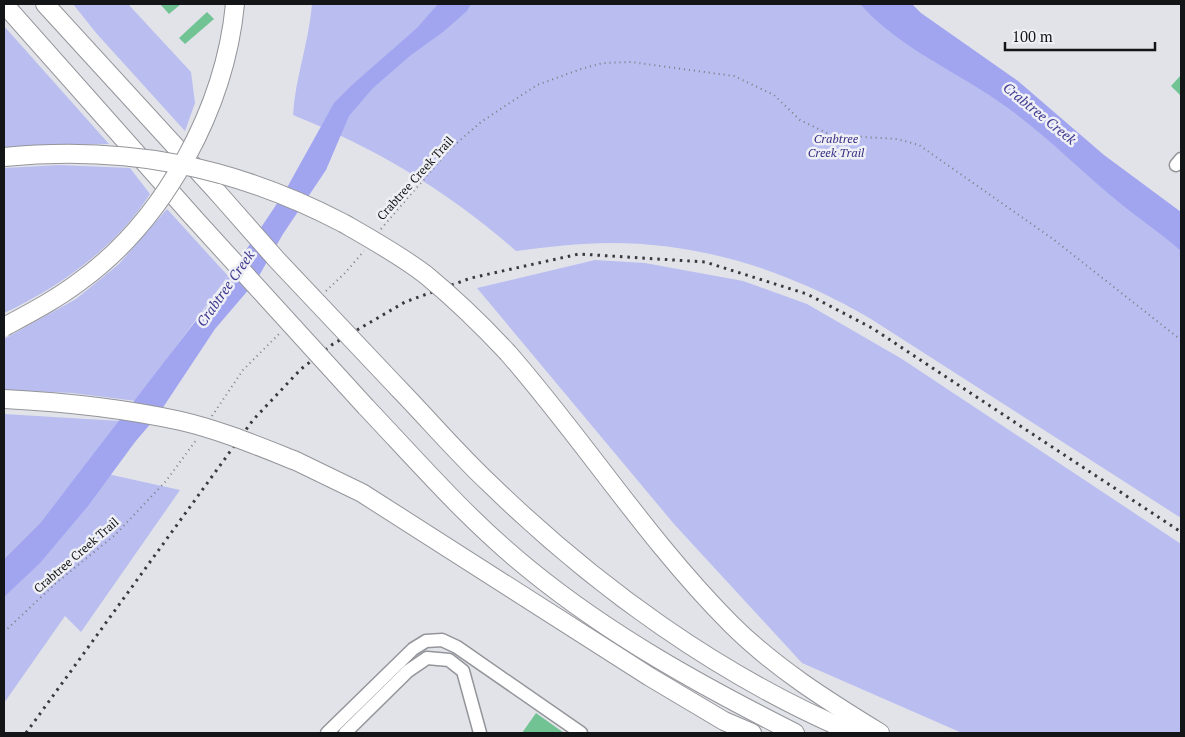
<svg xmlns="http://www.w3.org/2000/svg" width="1185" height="737" font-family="'PT Serif',serif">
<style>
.green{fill:#b9bdf0}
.water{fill:#a1a5f0}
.building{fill:#71c393}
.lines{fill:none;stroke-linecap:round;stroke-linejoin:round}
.minor-casing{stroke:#94959a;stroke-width:15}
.highway-casing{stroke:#94959a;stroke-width:20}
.path{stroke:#7d7e82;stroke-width:2;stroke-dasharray:1 4;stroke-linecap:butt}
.minor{stroke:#fff;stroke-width:12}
.highway{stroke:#fff;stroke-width:18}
.rail{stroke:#38393c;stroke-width:3;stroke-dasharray:2.5 5;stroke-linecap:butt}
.highway-bridge-casing{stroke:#94959a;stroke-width:20;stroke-linecap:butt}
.highway-bridge{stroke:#fff;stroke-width:18}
.labels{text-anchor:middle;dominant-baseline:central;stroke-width:5;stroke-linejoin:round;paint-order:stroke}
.park-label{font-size:12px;font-style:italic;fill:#352e82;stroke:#eff0f6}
.street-label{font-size:12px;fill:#141517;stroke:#eff0f6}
.water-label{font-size:14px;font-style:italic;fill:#3f398f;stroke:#eff0f6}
</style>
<rect width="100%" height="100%" fill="#e2e3e9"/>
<!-- green -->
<g class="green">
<polygon points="73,4 128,4 191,72 195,103 185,131 97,34"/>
<path d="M312 4H897L1181 239V518L871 319C792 272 704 243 611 243 579 243 548 247 516 251 449 192 376 148 293 115 295 79 309 42 312 4Z"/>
<polygon points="4,26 109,144 4,147"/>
<path d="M60 165 130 168 150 194C116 247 60 287 4 313V168Z"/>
<polygon points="167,209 228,276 136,401 72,393 4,390 4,339 76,299 119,264"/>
<polygon points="595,260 645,263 743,281 807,304 902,359 1181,544 1181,733 962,733 802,663 674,524 477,288"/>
<polygon points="4,414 120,421 41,522 4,559"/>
<polygon points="103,473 180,490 81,632 65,616 4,703 4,575"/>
</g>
<!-- water -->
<g class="water">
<polygon points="438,4 471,4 467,11 443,32 411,55 373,88 349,116 326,170 283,234 256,281 215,329 158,415 135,442 88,506 40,563 4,597 4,559 41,522 218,292 284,193 334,103 352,85 417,28"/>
<path d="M860 4H912L921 13 1018 81 1104 155 1181 212V251C1162 234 1141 220 1121 204 1083 173 1048 137 1008 108 959 72 901 50 860 4Z"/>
</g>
<!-- building -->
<g class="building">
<polygon points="160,4 181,4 169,14"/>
<polygon points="207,12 214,19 185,44 179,38"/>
<polygon points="1181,75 1181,96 1171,86"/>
<polygon points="536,713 564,733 522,733"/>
</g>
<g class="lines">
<!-- minor casing -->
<g class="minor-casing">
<g id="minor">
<polyline points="1176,165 1181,159"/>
<polyline points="327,733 413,649 426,641 442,640 457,647 581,733"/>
<polyline points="345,733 408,671 427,658 449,660 463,671 480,733"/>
</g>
</g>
<!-- highway casing -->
<g class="highway-casing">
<g id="highway">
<polyline points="4,4 193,217"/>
<polyline points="45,4 218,193"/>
<path d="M508 353C584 440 649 542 731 624 775 668 828 701 880 733"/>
<path d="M398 388C429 420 458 454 490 484 595 586 719 676 854 733"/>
<path d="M366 407C419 463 470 522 530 570 611 636 702 686 795 733"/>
<polyline points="296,461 362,493 650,677 724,721 752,733"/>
</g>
</g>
<!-- path -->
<g class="path">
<polyline points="381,229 449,150 481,122 537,85 581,69 603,63 631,62 734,76 774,95 800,120 831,135 897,139 919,145 1053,239 1181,340"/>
<polyline points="326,291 345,273 364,251"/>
<polyline points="212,416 243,370 280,333"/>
<polyline points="4,632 56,583 115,535 166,481 197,439"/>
</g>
<!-- minor -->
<use href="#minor" class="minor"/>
<!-- highway -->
<use href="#highway" class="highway"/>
<!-- rail -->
<polyline class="rail" points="26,733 253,420 301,369 333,344 405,302 471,278 579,254 705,262 807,294 872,328 1181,532"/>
<!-- highway-bridge casing -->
<g class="highway-bridge-casing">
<g id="highway-bridge">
<path d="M4 157C126 145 234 166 343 223 371 239 400 255 426 275 455 299 482 325 508 353"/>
<polyline points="218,193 277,260 398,388"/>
<polyline points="193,217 366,407"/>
<path d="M4 327C30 313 55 300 79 282 165 220 225 108 235 4"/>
<path d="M4 399C63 402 122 408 181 421 220 430 258 446 296 461"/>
</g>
</g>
<!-- highway-bridge -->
<use href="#highway-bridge" class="highway-bridge"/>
</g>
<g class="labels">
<!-- park labels -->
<g class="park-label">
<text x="836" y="138">Crabtree<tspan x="836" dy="14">Creek Trail</tspan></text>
</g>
<!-- street labels -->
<g class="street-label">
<text transform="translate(415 178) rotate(-48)">Crabtree Creek Trail</text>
<text transform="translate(76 555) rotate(-41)">Crabtree Creek Trail</text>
</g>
<!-- water labels -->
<g class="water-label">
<text transform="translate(1040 113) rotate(39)">Crabtree Creek</text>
<text transform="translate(225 288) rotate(-55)">Crabtree Creek</text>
</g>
</g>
<!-- border -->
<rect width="1185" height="737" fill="none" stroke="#141517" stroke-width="10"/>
<!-- scale -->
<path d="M1005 42v8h150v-8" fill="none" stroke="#141517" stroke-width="2.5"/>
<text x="1012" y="42" font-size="15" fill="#141517" stroke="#eff0f6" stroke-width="4" paint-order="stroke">100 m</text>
</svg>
